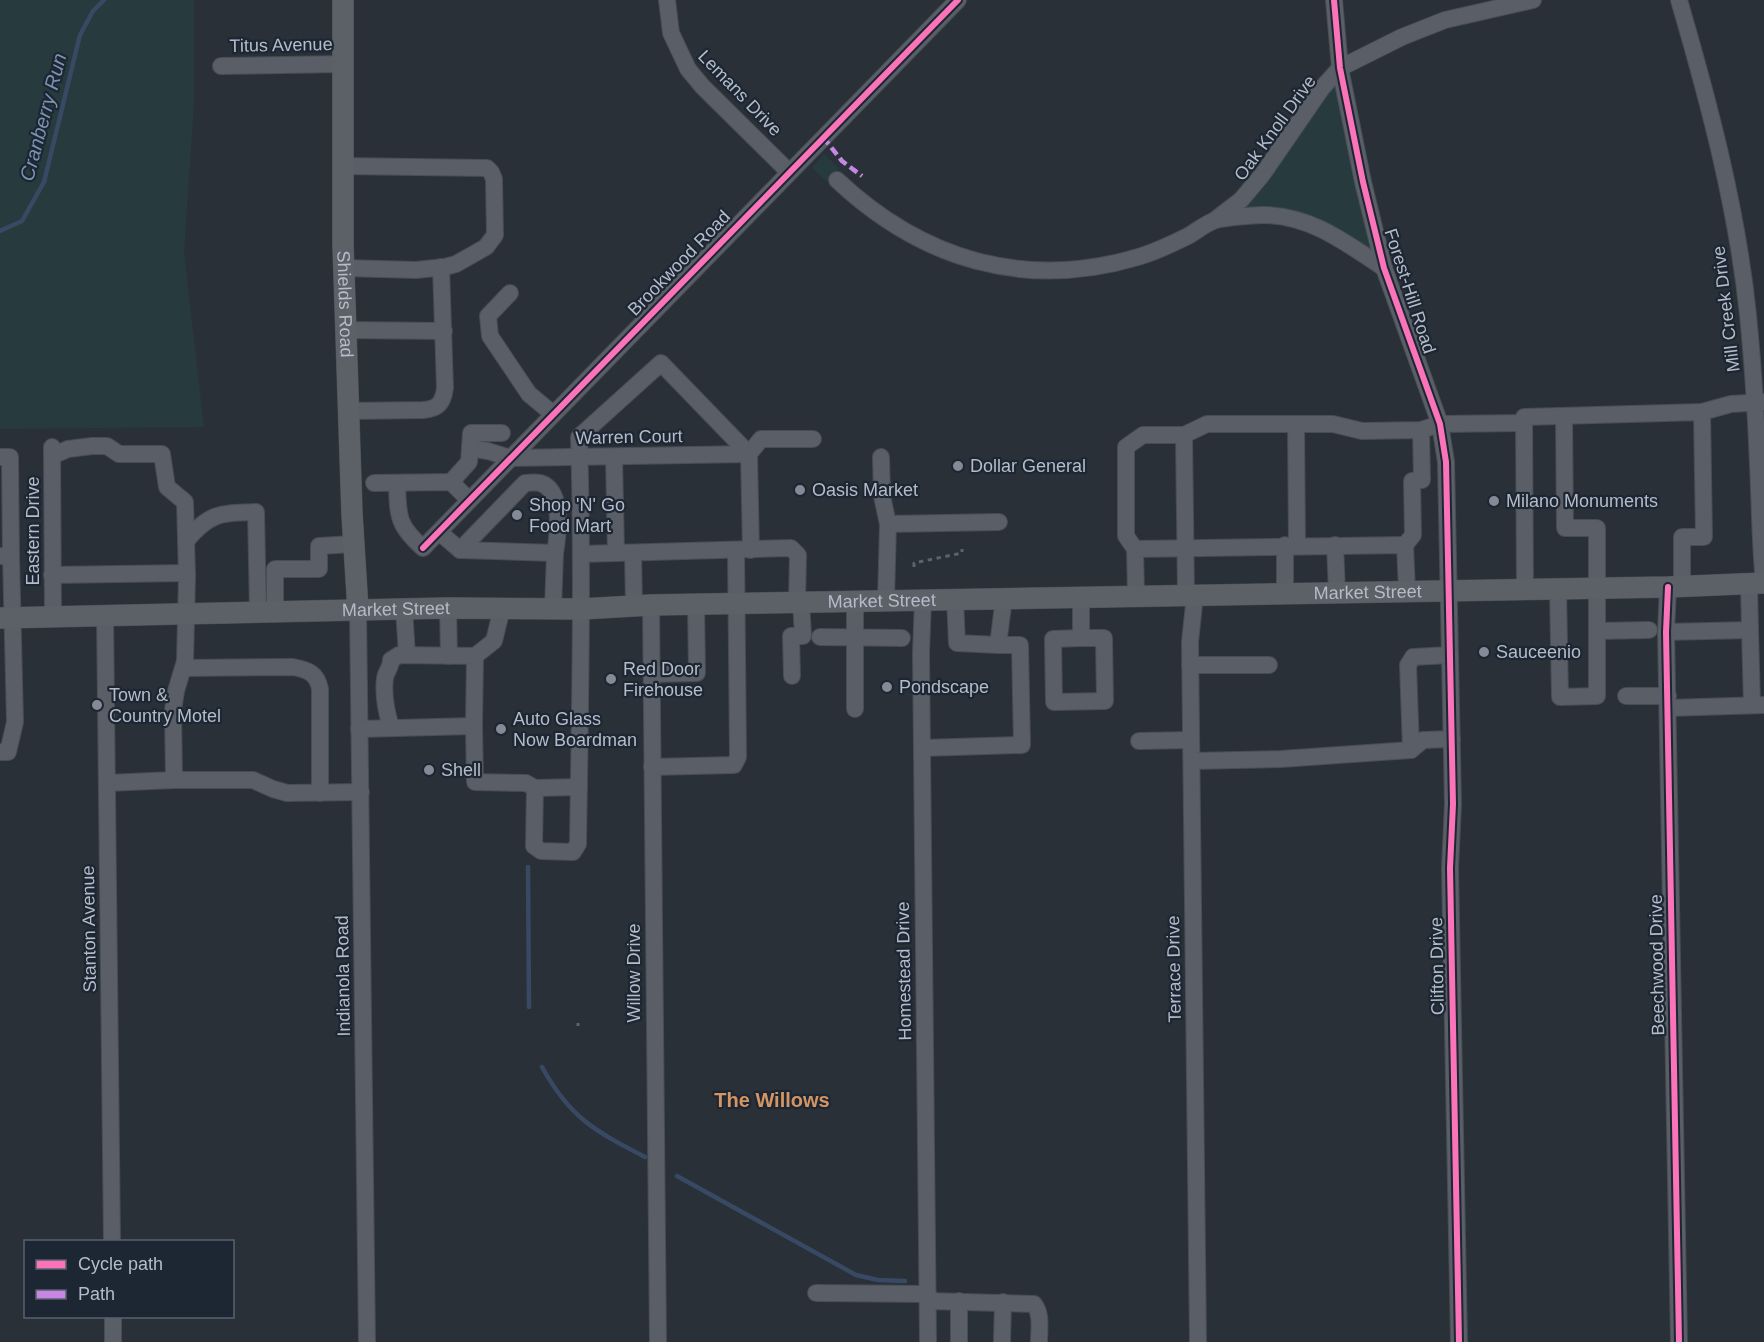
<svg xmlns="http://www.w3.org/2000/svg" width="1764" height="1342" font-family="Helvetica,sans-serif">
<style>
.green{fill:#273a3e}
.lines{fill:none;stroke-linecap:round;stroke-linejoin:round}
.stream{stroke:#384963;stroke-width:4.5}
.minor-casing{stroke:#484c53;stroke-width:18}
.major-casing{stroke:#484c55;stroke-width:22}
.path{stroke:#5d636a;stroke-width:3;stroke-dasharray:4.5 4.5;stroke-linecap:butt}
.minor{stroke:#5a5e66;stroke-width:16}
.major{stroke:#5c6168;stroke-width:21}
.quiet{stroke:#c787e3;stroke-width:4.5;stroke-dasharray:9 4.5;stroke-linecap:butt}
.cycleway-casing{stroke:#1d2633;stroke-width:10}
.cycleway{stroke:#fb73b8;stroke-width:6}
.poi-dot{fill:#848b96;stroke:#1d2633;stroke-width:2}
.labels{text-anchor:middle;dominant-baseline:central;stroke-width:4.5;stroke-linejoin:round;paint-order:stroke}
.street-label{font-size:18px;fill:#b4bcc9;stroke:#1d2633}
.poi-label{font-size:18px;fill:#b4bcc9;stroke:#1d2633;text-anchor:start}
.water-label{font-size:20px;font-style:italic;fill:#7c92b1;stroke:#1d2633}
.neighbourhood-label{font-size:20px;font-weight:bold;fill:#d59563;stroke:#1d2633}
</style>
<rect width="100%" height="100%" fill="#2a3038"/>
<!-- green -->
<g class="green">
<polygon points="0,0 194,0 194,103 184,252 204,427 0,429"/>
<polygon points="1340,68 1384,268 1301,221 1214,221"/>
<polygon points="824,154 839,168 827,182 812,168"/>
</g>
<g class="lines">
<!-- stream -->
<g class="stream">
<polyline points="0,231 22,221 44,182 80,35 93,11 104,0"/>
<polyline points="528,867 529,1007"/>
<path d="M542 1067C570 1118 595 1131 645 1157"/>
<polyline points="677,1176 856,1275 878,1280 905,1281"/>
</g>
<!-- minor casing -->
<g class="minor-casing">
<g id="minor">
<polyline points="667,0 671,33 688,69 702,86 789,172"/>
<polyline points="1334,0 1340,68 1363,182 1384,268 1440,424 1446,462 1453,804 1450,868 1459,1342"/>
<path d="M1679 0C1709 103 1737 208 1748 315 1753 365 1756 415 1758 465 1760 505 1760 544 1764 583"/>
<polyline points="221,66 343,64"/>
<polyline points="343,166 487,168 491,172 494,179 495,235 486,247 456,264 445,267 416,270 344,268"/>
<path d="M837 180C921 259 1024 291 1138 257 1155 252 1172 244 1188 236 1197 231 1206 223 1216 220 1229 217 1247 216 1261 215 1309 214 1346 243 1384 268"/>
<polyline points="1215,220 1241,200 1262,175 1322,88 1340,68 1402,37 1445,20 1533,0"/>
<polyline points="510,293 488,316 490,336 529,394 553,414"/>
<polyline points="346,330 444,331"/>
<path d="M348 411 423 410C438 409 443 403 445 388L441 267"/>
<polyline points="1702,412 1731,404 1764,402"/>
<polyline points="1296,424 1297,545"/>
<polyline points="1184,435 1186,595"/>
<polyline points="52,447 53,617"/>
<polyline points="470,448 488,451 510,458 749,454"/>
<polyline points="52,456 68,449 92,446 107,446 119,454 162,454 167,487 185,502 187,576 185,661 176,691 173,710 174,780 107,783"/>
<polyline points="0,457 10,457 11,556 1,556"/>
<polyline points="614,457 616,553"/>
<polyline points="881,457 882,496 888,524"/>
<polyline points="451,482 469,462 471,433 502,433"/>
<polyline points="374,483 451,482 469,500"/>
<path d="M397 483C398 516 397 525 423 548L958 0"/>
<polyline points="439,532 460,550 555,553 553,609"/>
<path d="M186 541C210 512 221 513 256 512L258 612"/>
<polyline points="1285,545 1285,593"/>
<polyline points="1335,545 1337,592"/>
<polyline points="1405,545 1413,535 1412,481 1422,480 1421,430"/>
<polyline points="1135,549 1126,536 1126,447 1143,435 1184,435 1207,424 1333,424 1362,431 1421,430 1440,424 1524,423"/>
<path d="M460 550 525 483C529 483 535 482 540 483 564 490 558 535 555 553"/>
<polyline points="751,550 749,454 761,439 813,439"/>
<polyline points="633,553 634,606"/>
<polyline points="581,554 791,548 798,555 797,602"/>
<polyline points="52,575 187,573"/>
<polyline points="1668,587 1666,632 1679,1342"/>
<polyline points="1525,589 1524,417 1702,412 1704,537 1682,537 1682,586"/>
<polyline points="1558,589 1560,697 1597,696 1597,528 1565,528 1564,416"/>
<polyline points="1195,595 1190,642 1198,1342"/>
<polyline points="1136,596 1135,549 1405,545 1407,591"/>
<polyline points="1081,597 1081,638"/>
<polyline points="955,599 957,643 998,645 1004,598"/>
<polyline points="886,600 888,524 999,522"/>
<polyline points="923,600 921,653 928,1342"/>
<polyline points="855,601 855,709"/>
<polyline points="651,605 658,1342"/>
<polyline points="448,608 449,656"/>
<polyline points="404,609 407,655"/>
<polyline points="358,610 367,1342"/>
<polyline points="275,612 275,569 319,569 319,546 354,544"/>
<polyline points="105,615 112,1242"/>
<polyline points="1750,630 1752,705"/>
<polyline points="1597,631 1649,630"/>
<polyline points="1666,632 1750,630 1749,584"/>
<polyline points="820,637 902,638"/>
<polygon points="1081,638 1104,638 1105,701 1054,702 1053,639"/>
<polyline points="475,656 494,641 502,608"/>
<polyline points="1190,665 1269,665"/>
<path d="M184 668 293 667C308 670 317 673 320 689V793"/>
<polyline points="651,674 697,673 696,604"/>
<polyline points="792,676 791,636 803,636 801,602"/>
<polyline points="1626,696 1668,696"/>
<polyline points="1668,708 1764,705"/>
<path d="M391 727C386 711 383 694 385 678 386 671 391 668 391 660L399 655 475 656 474 726 475 782 526 783 535 788 534 846 541 851 573 852 578 844C580 708 583 573 579 437L661 363 749 454"/>
<polyline points="359,729 474,726"/>
<polyline points="1139,741 1191,740"/>
<polyline points="922,748 1022,745 1020,645 998,645"/>
<polyline points="1411,750 1408,665 1413,657 1450,655"/>
<polyline points="0,752 8,752 15,722 11,556"/>
<polyline points="1192,761 1281,759 1411,750 1423,740 1452,739"/>
<polyline points="652,767 734,765 738,757 736,550"/>
<polyline points="174,780 253,780 273,789 287,793 361,792"/>
<polyline points="535,788 579,787"/>
<polyline points="816,1293 928,1294"/>
<path d="M928 1301 1034 1304C1042 1314 1039 1330 1039 1342"/>
<polyline points="959,1301 959,1342"/>
<polyline points="113,1316 113,1342"/>
<polyline points="1002,1342 1003,1302"/>
</g>
</g>
<!-- major casing -->
<g class="major-casing">
<g id="major">
<path id="s1" d="M343 0V244L352 514 358 610"/>
<path id="s2" d="M0 618 448 608 581 609 651 605 1668 587 1764 583"/>
</g>
</g>
<!-- path -->
<g class="path">
<polyline points="914,567 914,563 962,553 962,549"/>
<polyline points="578,1023 578,1026"/>
</g>
<!-- minor -->
<use href="#minor" class="minor"/>
<!-- major -->
<use href="#major" class="major"/>
<!-- quiet -->
<polyline class="quiet" points="823,137 842,161 862,176"/>
<!-- cycleway casing -->
<g class="cycleway-casing">
<g id="cycleway">
<polyline points="1334,0 1340,68 1363,182 1384,268 1440,424 1446,462 1453,804 1450,868 1459,1342"/>
<polyline points="423,548 958,0"/>
<polyline points="1668,587 1666,632 1679,1342"/>
</g>
</g>
<!-- cycleway -->
<use href="#cycleway" class="cycleway"/>
</g>
<!-- markers -->
<g class="poi-dot">
<circle cx="958" cy="466" r="6"/>
<circle cx="800" cy="490" r="6"/>
<circle cx="1494" cy="501" r="6"/>
<circle cx="517" cy="515" r="6"/>
<circle cx="1484" cy="652" r="6"/>
<circle cx="611" cy="679" r="6"/>
<circle cx="887" cy="687" r="6"/>
<circle cx="97" cy="705" r="6"/>
<circle cx="501" cy="729" r="6"/>
<circle cx="429" cy="770" r="6"/>
</g>
<g class="labels">
<!-- street labels -->
<g class="street-label">
<text transform="translate(281 45) rotate(-1)">Titus Avenue</text>
<text transform="translate(740 93) rotate(46)">Lemans Drive</text>
<text transform="translate(1275 128) rotate(-54)">Oak Knoll Drive</text>
<text transform="translate(679 263) rotate(-46)">Brookwood Road</text>
<text transform="translate(1410 291) rotate(72)">Forest-Hill Road</text>
<text stroke="none"><textPath href="#s1" startOffset="304">Shields Road</textPath></text>
<text transform="translate(1726 309) rotate(-97)">Mill Creek Drive</text>
<text transform="translate(629 437) rotate(-1)">Warren Court</text>
<text transform="translate(33 531) rotate(-90)">Eastern Drive</text>
<text stroke="none"><textPath href="#s2" startOffset="1368">Market Street</textPath></text>
<text stroke="none"><textPath href="#s2" startOffset="882">Market Street</textPath></text>
<text stroke="none"><textPath href="#s2" startOffset="396">Market Street</textPath></text>
<text transform="translate(89 929) rotate(-91)">Stanton Avenue</text>
<text transform="translate(1657 965) rotate(-91)">Beechwood Drive</text>
<text transform="translate(1437 966) rotate(-91)">Clifton Drive</text>
<text transform="translate(1174 969) rotate(-91)">Terrace Drive</text>
<text transform="translate(904 971) rotate(-91)">Homestead Drive</text>
<text transform="translate(634 973) rotate(-90)">Willow Drive</text>
<text transform="translate(343 976) rotate(-91)">Indianola Road</text>
</g>
<!-- poi labels -->
<g class="poi-label">
<text x="970" y="466">Dollar General</text>
<text x="812" y="490">Oasis Market</text>
<text x="1506" y="501">Milano Monuments</text>
<text x="529" y="505">Shop 'N' Go<tspan x="529" dy="21">Food Mart</tspan></text>
<text x="1496" y="652">Sauceenio</text>
<text x="623" y="669">Red Door<tspan x="623" dy="21">Firehouse</tspan></text>
<text x="899" y="687">Pondscape</text>
<text x="109" y="695">Town &amp;<tspan x="109" dy="21">Country Motel</tspan></text>
<text x="513" y="719">Auto Glass<tspan x="513" dy="21">Now Boardman</tspan></text>
<text x="441" y="770">Shell</text>
</g>
<!-- water labels -->
<g class="water-label">
<text transform="translate(43 117) rotate(-75)">Cranberry Run</text>
</g>
<!-- neighbourhood labels -->
<g class="neighbourhood-label">
<text x="772" y="1100">The Willows</text>
</g>
</g>
<!-- legend -->
<rect x="24" y="1240" width="210" height="78" fill="#1d2633" stroke="#59626f" stroke-width="1.5"/>
<rect x="36" y="1260" width="30" height="9" fill="#fb73b8" stroke="#59626f" stroke-width="1.5"/>
<text x="78" y="1270" font-size="18" fill="#b4bcc9">Cycle path</text>
<rect x="36" y="1290" width="30" height="9" fill="#c787e3" stroke="#59626f" stroke-width="1.5"/>
<text x="78" y="1300" font-size="18" fill="#b4bcc9">Path</text>
</svg>
